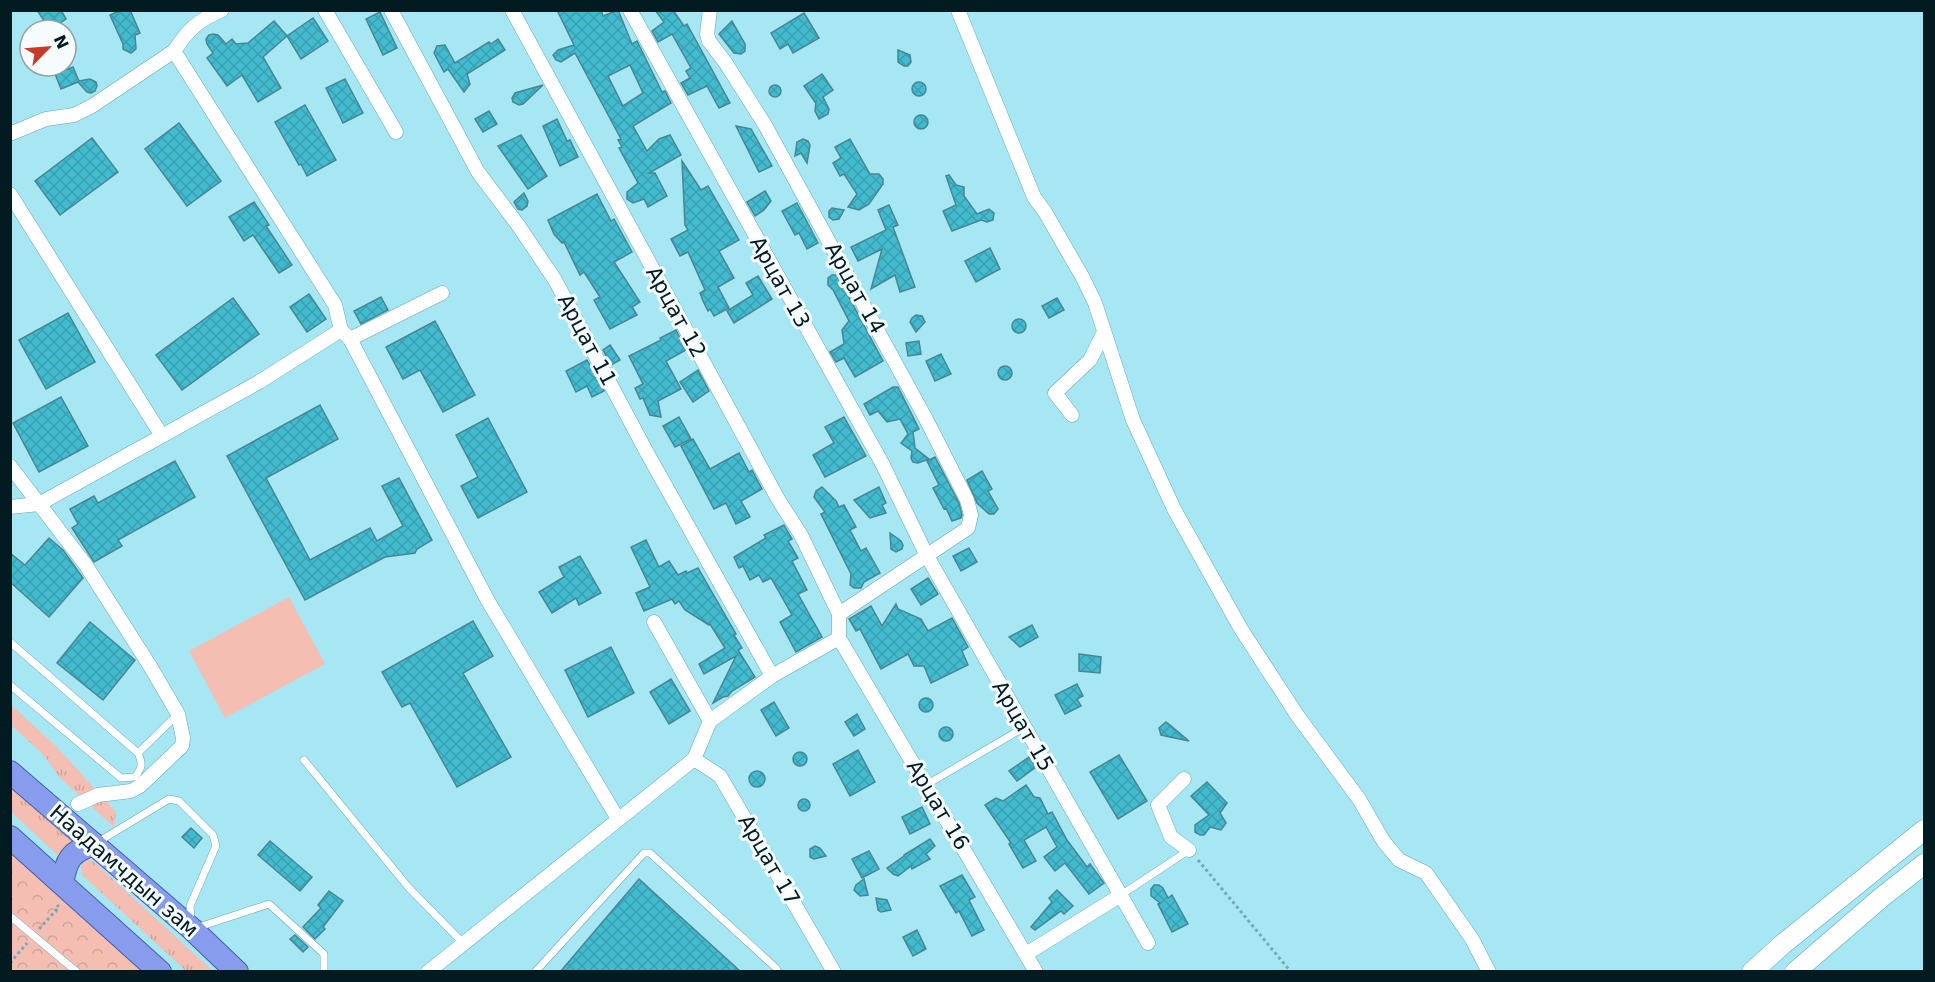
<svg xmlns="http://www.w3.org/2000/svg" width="1935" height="982" font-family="'DejaVu Sans',sans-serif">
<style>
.grass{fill:url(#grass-tufts)}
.park{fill:url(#park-crowns)}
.garden{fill:#f4beb3}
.building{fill:url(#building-cross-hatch);stroke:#478692;stroke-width:1.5;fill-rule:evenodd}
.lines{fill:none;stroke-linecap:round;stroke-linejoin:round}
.service-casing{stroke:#66a5b1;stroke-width:8}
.minor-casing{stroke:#66a5b1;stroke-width:15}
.secondary-casing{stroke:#66a5b1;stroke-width:21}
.trunk-casing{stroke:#465fa3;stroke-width:24}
.path{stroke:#75aab4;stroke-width:3;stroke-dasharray:3 3;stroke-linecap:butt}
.service{stroke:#fff;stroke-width:7}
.minor{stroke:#fff;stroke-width:14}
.secondary{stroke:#fff;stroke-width:20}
.trunk{stroke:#889cee;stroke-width:22}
.labels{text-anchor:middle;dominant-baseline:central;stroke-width:6;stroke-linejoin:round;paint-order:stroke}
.street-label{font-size:21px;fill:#021b20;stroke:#f6fcfe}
</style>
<defs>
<pattern id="grass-tufts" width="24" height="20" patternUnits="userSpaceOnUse" patternTransform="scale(1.5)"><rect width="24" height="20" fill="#f4beb3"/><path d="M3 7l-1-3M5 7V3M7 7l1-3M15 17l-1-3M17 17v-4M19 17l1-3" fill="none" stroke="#d0a39a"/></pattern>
<pattern id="park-crowns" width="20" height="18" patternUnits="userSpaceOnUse" patternTransform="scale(1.5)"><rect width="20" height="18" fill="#f4beb3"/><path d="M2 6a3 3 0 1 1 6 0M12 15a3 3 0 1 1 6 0" fill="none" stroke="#d0a39a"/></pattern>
<pattern id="building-cross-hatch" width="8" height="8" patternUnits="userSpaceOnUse" patternTransform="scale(1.5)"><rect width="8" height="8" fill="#43bbcf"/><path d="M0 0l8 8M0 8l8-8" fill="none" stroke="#39a0b1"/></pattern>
</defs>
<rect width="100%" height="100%" fill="#a6e7f3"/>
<!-- grass -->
<g class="grass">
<polygon points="11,705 56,746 116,812 114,827 60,778 43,754 11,725"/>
<polygon points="11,787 74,843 63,849 61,858 11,812"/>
<polygon points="88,860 93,861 213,971 186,971 81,874 81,864"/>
</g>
<!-- park -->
<polygon class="park" points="11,843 153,971 11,971"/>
<!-- garden -->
<polygon class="garden" points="289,597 325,664 225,718 189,651"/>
<!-- building -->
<g class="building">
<polygon points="37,10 61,10 66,19 50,30"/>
<polygon points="121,10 130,10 140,33 135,35 136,49 131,53 123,49 123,44 110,15"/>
<path d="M557 10H601L603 16 618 10 632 44 637 41 662 92 665 91 671 103 633 126 647 151 659 139 670 135 681 155 649 173H655L667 196 648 207 644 199 633 203 627 199V192L638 183 619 148 622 147 618 140 621 139 575 53 561 62 556 60 553 55 558 50 574 45ZM630 65 643 93 623 106 608 76Z"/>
<polygon points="655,10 673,10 684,26 687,24 730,103 719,108 707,86 688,95 681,83 690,78 686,71 691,68 672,34 658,42 652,31 664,22"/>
<polygon points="380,12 397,48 383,55 366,19"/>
<polygon points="804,13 819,38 793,53 788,44 780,49 771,33"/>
<polygon points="313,18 328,41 301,59 287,36"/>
<polygon points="274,21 287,36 263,57 281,88 258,102 242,75 227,86 207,58 213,53 207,44 206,39 209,35 213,34 218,35 226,44 232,39 236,44 248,43"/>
<polygon points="732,21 745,44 745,51 741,54 734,53 719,34"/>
<polygon points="498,39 505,50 467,74 470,84 464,92 448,69 444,72 434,53 437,46 445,45 455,63 489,42 491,44"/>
<polygon points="898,50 910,55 911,62 908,66 904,66 898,62"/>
<polygon points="73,67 79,81 90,79 96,82 97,86 95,91 91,93 87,92 78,82 61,89 55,74"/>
<polygon points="822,74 833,90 823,97 829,109 828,114 819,119 815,111 816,101 815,102 804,86"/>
<polygon points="345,79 363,113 343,123 326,88"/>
<circle cx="919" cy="89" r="7"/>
<circle cx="775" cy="91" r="6"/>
<polygon points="543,85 523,104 519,105 513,102 512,98 515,93"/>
<polygon points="305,105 336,160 307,176 301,164 299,165 275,122"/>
<polygon points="489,111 497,124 483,132 475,119"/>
<circle cx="921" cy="122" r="7"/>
<polygon points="557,119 567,141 570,140 578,157 560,166 543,126"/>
<polygon points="179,123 221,181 187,206 145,149"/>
<polygon points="736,126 751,129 772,166 759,172"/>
<polygon points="521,135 547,176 528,189 498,146"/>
<polygon points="92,138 118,172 60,215 35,181"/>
<polygon points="803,139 808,141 810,145 807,163 801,153 795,156 797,142"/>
<polygon points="850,139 870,174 879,174 883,179 883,184 869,204 859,210 848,207 857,194 844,174 840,176 833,163 841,158 835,147"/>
<polygon points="682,161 701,190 708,186 739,240 719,251 734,278 718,287 729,308 714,316 710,309 708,311 703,301 700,293 705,290 688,252 680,256 671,239 688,230 685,225"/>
<polygon points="949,175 956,185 964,187 964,196 977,214 989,209 994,213 993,220 987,222 981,220 952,231 943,211 956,205 946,176"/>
<polygon points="765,191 771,201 764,210 755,216 747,202"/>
<polygon points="524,193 528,201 527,206 522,210 518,209 514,202"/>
<polygon points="597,194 611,221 614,219 632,252 614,262 640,302 632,307 637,315 610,329 594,300 600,297 584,272 580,275 564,242 562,243 554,234 548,220"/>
<polygon points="254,202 269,225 266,226 292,265 279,273 253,235 244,241 229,217"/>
<polygon points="797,203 818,243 807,249 799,233 795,235 782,211"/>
<polygon points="889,205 898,225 893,227 915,287 900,292 895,275 871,289 882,249 858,261 851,247 886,230 878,210"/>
<polygon points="832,208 844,210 839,219 833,220 829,217 829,211"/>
<polygon points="990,248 1000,269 976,282 965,261"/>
<polygon points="832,275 837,275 883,361 855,377 844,358 836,362 830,352 844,344 842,330 849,321 833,290 828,285 828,278"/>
<polygon points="758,276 772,299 734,323 727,311 753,295 746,283"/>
<polygon points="309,294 326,319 307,332 290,307"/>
<polygon points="381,297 388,310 361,324 354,311"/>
<polygon points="233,298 259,334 182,390 156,355"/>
<polygon points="1057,298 1064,310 1049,318 1042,306"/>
<polygon points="68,313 95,362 46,389 19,340"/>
<polygon points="916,315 922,316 925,322 916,332 910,322 912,318"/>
<circle cx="1019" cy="326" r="7"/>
<polygon points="435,321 475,395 443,412 420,370 403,379 386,347"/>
<polygon points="676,330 686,350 666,361 681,389 658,401 661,417 650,415 643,398 640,399 635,388 643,384 629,356 661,340 660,338"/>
<polygon points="919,341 921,354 908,356 906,343"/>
<polygon points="610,345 620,360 611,365 603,350"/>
<polygon points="941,354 951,374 935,381 926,361"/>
<polygon points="587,360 604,391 592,397 587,386 576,392 566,371"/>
<circle cx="1005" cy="373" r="7"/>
<polygon points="698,370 709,391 693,402 680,382"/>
<polygon points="893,387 898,387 919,429 913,432 915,448 929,459 918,463 913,462 911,458 912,451 901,443 908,434 900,419 887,422 878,411 870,415 864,404"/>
<polygon points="61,397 88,446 39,472 13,423"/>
<polygon points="320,405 338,439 266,478 310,560 370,528 377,541 403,526 382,486 399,478 432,540 417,549 415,553 385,557 305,600 227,456"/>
<polygon points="679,417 691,439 675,447 663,426"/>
<polygon points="844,417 866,456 825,477 813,455 834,443 825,427"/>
<polygon points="488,418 527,492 478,518 461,486 478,477 456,435"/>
<polygon points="693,439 710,469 739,453 749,472 752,470 762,489 741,501 750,517 736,524 726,503 714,509 681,446"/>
<polygon points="935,457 959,503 962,515 961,518 952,521 946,508 944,509 933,488 939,485 927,461"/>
<polygon points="175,461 195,497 118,540 122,546 94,562 72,528 78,524 70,509 94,496 98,503"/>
<polygon points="982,471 992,489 988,491 998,509 994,514 989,514 977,503 967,480"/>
<polygon points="822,487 836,501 839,507 844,505 856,527 850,530 861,551 866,548 880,573 864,582 861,588 854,588 850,585 851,574 821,514 825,512 814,497 816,491"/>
<polygon points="879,487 886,503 882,505 886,513 870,518 854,500"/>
<polygon points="784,525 792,539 788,541 798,558 792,561 807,590 798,594 822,637 796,652 780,622 792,615 771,578 763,582 759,575 750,580 743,566 739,568 734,557 766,538 764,535"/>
<polygon points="890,533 901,541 903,545 902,549 896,552 891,549"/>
<polygon points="49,538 63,550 83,578 49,617 10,582 10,553 25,565"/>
<polygon points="646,540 659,567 669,561 678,575 686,571 687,573 698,568 736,634 734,635 742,648 738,650 755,677 732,691 728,696 723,697 713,703 736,656 704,674 699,664 725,648 710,624 709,625 685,610 679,601 675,604 672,599 644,611 636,593 650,587 631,547"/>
<polygon points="969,548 977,562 961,571 953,556"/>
<polygon points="580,556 601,593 579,605 576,598 552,613 539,592 564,577 559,567"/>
<polygon points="928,578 938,594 921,605 911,589"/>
<polygon points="896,604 898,609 921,619 928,631 952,618 968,647 962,651 968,665 931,683 924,666 914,666 908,654 881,669 860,629 856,631 849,619 871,606 882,626"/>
<polygon points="473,621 493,656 463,673 511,757 457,787 410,703 402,707 382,672"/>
<polygon points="90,622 135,660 103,700 57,663"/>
<polygon points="1032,625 1038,637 1020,647 1009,637"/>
<polygon points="611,647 634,693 588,717 565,670"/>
<polygon points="1079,654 1101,657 1100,673 1079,671"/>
<polygon points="671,679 690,711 669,724 650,692"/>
<polygon points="1077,684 1083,696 1077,699 1081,706 1065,714 1055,695"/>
<circle cx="926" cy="705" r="7"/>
<polygon points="774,702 789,728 776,736 761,710"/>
<polygon points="857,714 865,729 854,736 845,722"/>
<polygon points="1166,722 1170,725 1189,741 1161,735 1159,728"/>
<circle cx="946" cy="734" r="7"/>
<polygon points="858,750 875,782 850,796 833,764"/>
<circle cx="800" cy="759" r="7"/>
<polygon points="1119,755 1147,801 1118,819 1090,772"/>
<polygon points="1029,757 1036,767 1017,781 1009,771"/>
<circle cx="757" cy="779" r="8"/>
<polygon points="1207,782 1227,803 1220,813 1226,823 1221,830 1210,827 1204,835 1200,835 1195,832 1195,825 1209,815 1191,796"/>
<polygon points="1026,785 1034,797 1040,798 1048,814 1052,812 1067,840 1087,867 1090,864 1104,883 1089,894 1065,863 1055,871 1044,857 1057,847 1046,827 1024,840 1036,861 1023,868 1009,844 1011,843 985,805 996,798 1003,801"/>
<circle cx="804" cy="805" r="6"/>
<polygon points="922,807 930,824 910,834 902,817"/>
<polygon points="191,828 202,838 194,848 182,837"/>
<polygon points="930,839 935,846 926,854 930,859 912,869 911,866 898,876 893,874 887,868 904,856 904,855"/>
<polygon points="270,841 312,877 300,891 258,855"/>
<polygon points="815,846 820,848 826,856 814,859 810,857 810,849"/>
<polygon points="869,851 879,869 862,878 852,859"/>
<polygon points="962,875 975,897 969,900 984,930 972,936 959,911 956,913 940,886"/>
<polygon points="639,879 741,972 560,972"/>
<polygon points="864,879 868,895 860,896 854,890 856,885"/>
<polygon points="1154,885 1159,885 1163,888 1168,898 1172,895 1188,924 1172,932 1158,904 1160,903 1151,896 1151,889"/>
<polygon points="1057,890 1073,906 1064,914 1061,911 1035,930 1031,927 1052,902 1049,898"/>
<polygon points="329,891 343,901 323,927 325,929 315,939 303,927 321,908 318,905"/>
<polygon points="876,898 887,900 891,910 881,912 878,910"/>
<polygon points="917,930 926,949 913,956 903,937"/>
<polygon points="295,935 308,947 303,952 290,939"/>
</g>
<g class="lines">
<!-- service casing -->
<g class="service-casing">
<g id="service">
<path d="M10 642 138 753C143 764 142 768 135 777L121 778 10 685"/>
<polyline points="138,753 177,715"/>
<polyline points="304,760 409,888 463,943"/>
<polyline points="926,785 1023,728"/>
<polyline points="98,842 169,799 179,801 213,835 216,846 190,906 191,920"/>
<polyline points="1121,895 1189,850"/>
<polyline points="10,916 77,972"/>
<polyline points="196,928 269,904 324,954 324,972"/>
<polyline points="535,972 644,853 650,853 776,968 778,972"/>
</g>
</g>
<!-- minor casing -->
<g class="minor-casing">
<g id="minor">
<path d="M222 10C197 21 189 29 174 51L335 305 341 330 350 339 488 601 618 819"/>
<polyline points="325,10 396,132"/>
<polyline points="391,10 478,172 518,225 555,280 646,451 772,676"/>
<polyline points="512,10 778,499 801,535 839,614"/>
<polyline points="630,10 883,465 927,556 1148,943"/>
<polyline points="958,10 1034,197 1045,212 1083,278 1095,303 1133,420 1174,509 1241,629 1297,715 1359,799 1384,842 1399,860 1426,873 1472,939 1489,972"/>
<polyline points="12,133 46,119 74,115 92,106 174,51"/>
<polyline points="10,194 162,436"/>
<polyline points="350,339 442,293"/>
<polyline points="1072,415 1055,393 1090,360 1104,332"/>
<polyline points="10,466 85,564 150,666 178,714 183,738 182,746 140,786 131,791 98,795 78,804"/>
<polyline points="10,507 39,504 259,382 341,330"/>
<polyline points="654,622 710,721"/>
<polyline points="839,638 1036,972"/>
<polyline points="694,759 720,776 834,972"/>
<polyline points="1184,779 1158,805 1171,837 1189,850"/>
<polyline points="1026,954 1121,895"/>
<polyline points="428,972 694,759 710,721 772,676 839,638 839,614 968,528 971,515 967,500 926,419 765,125 725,62 709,41 707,34 710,10"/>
</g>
</g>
<!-- secondary casing -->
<g class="secondary-casing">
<g id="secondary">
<polyline points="1752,972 1783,944 1924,830"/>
<polyline points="1795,972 1882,897 1924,864"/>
</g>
</g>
<!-- trunk casing -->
<g class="trunk-casing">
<g id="trunk">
<polyline points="10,772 192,929 237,972"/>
<polyline points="10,837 160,972"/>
<path d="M62 883C67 859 70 852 94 844"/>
</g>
</g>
<!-- path -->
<g class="path">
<polyline points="1198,860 1291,972"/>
<polyline points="39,929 59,907 57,905"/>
<polyline points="10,963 27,943"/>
</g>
<!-- service -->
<use href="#service" class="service"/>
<!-- minor -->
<use href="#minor" class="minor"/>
<!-- secondary -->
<use href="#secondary" class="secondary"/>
<!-- trunk -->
<use href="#trunk" class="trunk"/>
</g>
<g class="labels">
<!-- street labels -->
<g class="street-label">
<text transform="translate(780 282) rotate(61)">Арцат 13</text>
<text transform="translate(855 288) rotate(61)">Арцат 14</text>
<text transform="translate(676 312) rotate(61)">Арцат 12</text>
<text transform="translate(587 340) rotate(62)">Арцат 11</text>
<text transform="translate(1023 726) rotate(60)">Арцат 15</text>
<text transform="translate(938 805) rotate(59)">Арцат 16</text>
<text transform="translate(769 860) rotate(60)">Арцат 17</text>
<text transform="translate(124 871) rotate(41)">Наадамчдын зам</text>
</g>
</g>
<!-- border -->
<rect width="1935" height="982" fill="none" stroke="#021b20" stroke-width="24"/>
<!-- north arrow -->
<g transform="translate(48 48) rotate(65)"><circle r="28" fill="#f6fcfe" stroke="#94a2a5" stroke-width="1.5"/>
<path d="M0-4.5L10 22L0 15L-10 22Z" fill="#c63a27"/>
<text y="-9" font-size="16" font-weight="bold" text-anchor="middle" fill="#021b20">N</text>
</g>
</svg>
